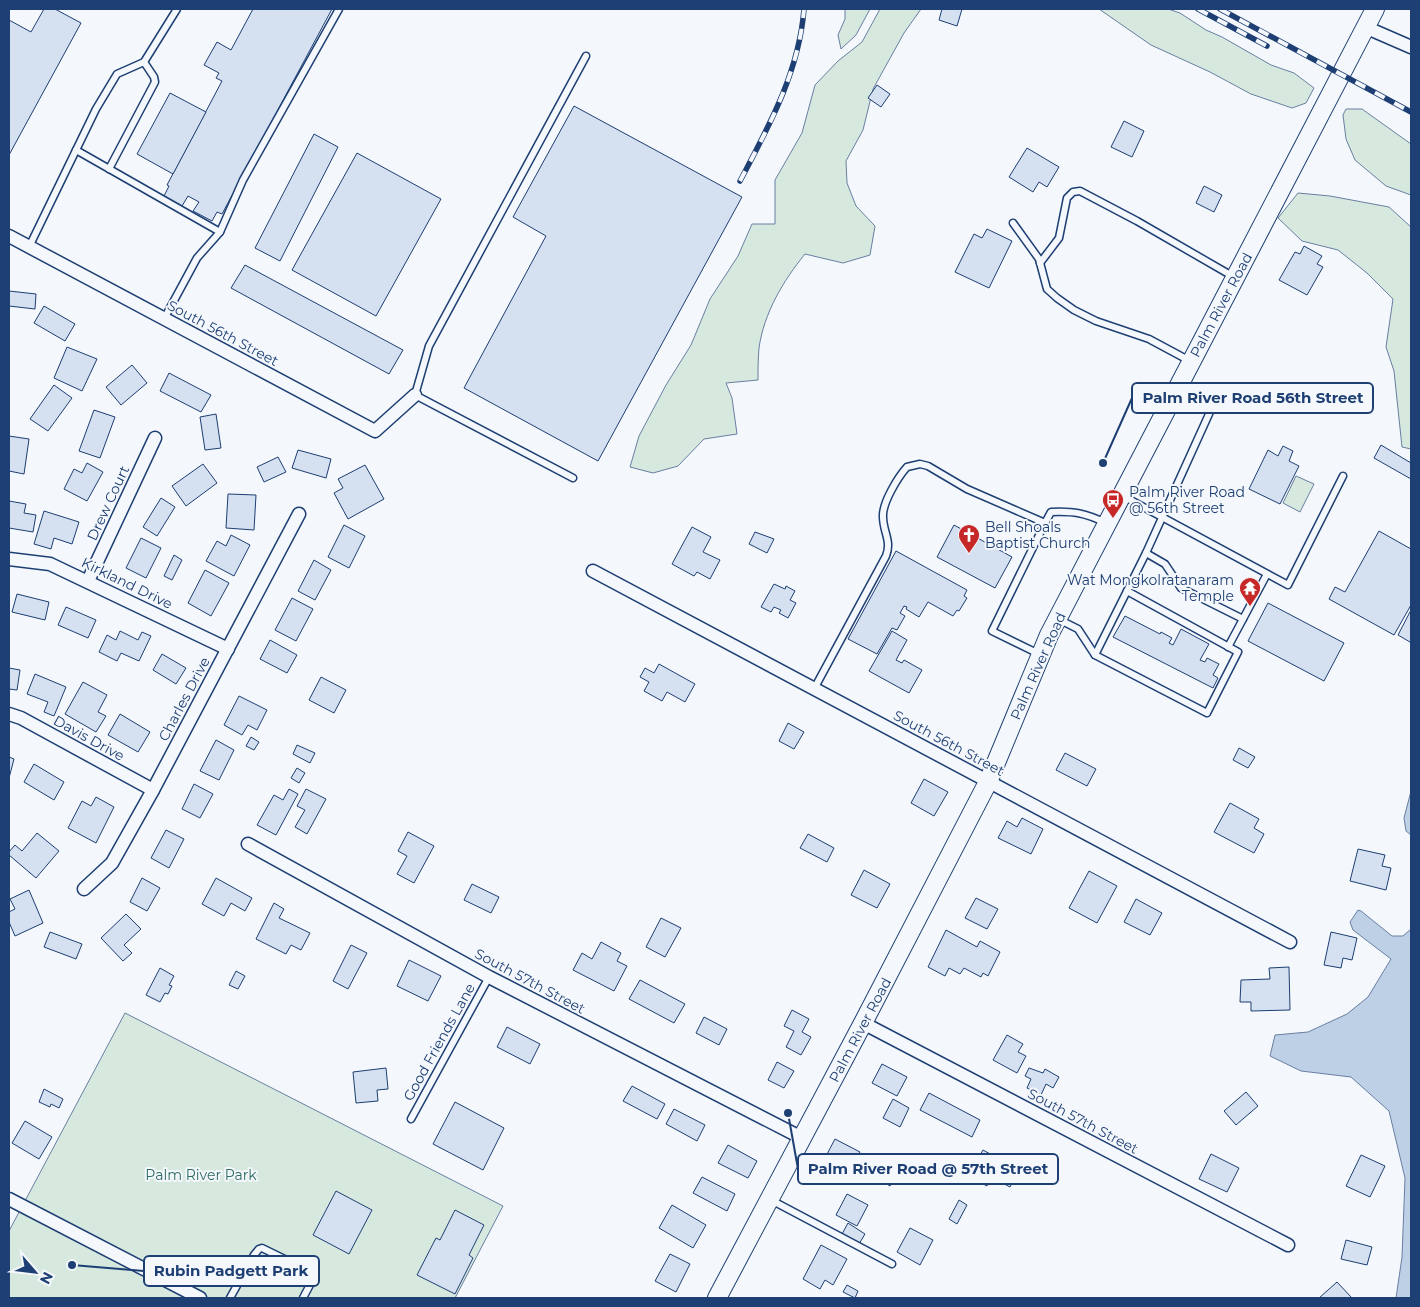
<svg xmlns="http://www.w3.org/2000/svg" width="1420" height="1307" font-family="Montserrat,sans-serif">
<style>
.green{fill:#d7e8df;stroke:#687fa3}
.water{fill:#bed0e5;stroke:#687fa3}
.building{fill:#d5e0f0;stroke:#1d3f73}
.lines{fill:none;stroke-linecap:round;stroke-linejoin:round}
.lane-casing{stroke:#1d3f73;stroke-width:9}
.street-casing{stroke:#1d3f73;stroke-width:15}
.secondary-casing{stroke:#1d3f73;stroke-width:20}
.lane{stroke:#f4f7fb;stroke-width:6}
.street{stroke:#f4f7fb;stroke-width:12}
.secondary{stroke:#f4f7fb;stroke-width:18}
.rail-casing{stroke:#1d3f73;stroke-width:5.5}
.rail{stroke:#f4f7fb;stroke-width:4;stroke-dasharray:11;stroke-linecap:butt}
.labels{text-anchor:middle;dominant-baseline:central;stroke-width:4;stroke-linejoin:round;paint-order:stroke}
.street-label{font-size:14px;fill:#1d3f73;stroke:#f4f7fb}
.poi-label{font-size:14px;fill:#1d3f73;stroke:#f4f7fb;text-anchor:start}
.park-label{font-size:14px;fill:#2c6c60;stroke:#f4f7fb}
.leader{fill:none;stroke:#1d3f73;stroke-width:2}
.callout-dot{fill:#1d3f73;stroke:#f4f7fb;stroke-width:2}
.callout{fill:#f4f7fb;stroke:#1d3f73;stroke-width:2}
.callout-label{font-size:15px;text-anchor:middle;font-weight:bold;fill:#1d3f73}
</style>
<rect width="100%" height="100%" fill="#f4f7fb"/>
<!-- green -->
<g class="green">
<polygon points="845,9 870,9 856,35 841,49 838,35 845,19"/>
<path d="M880 9H921L904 33 873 89 863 130 846 161 847 183 856 206 875 226 870 255 843 263 805 254C783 281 764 313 759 348 758 359 758 369 758 380L726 383 732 398 737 434 704 439 678 466 653 473 630 467 639 436 666 385 691 345 710 299 738 256 752 224H775V180L802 133 815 85 838 61 862 42Z"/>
<polygon points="1099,9 1168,9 1180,13 1206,30 1222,37 1271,65 1294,73 1314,88 1306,103 1292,108 1251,94 1210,72 1151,45"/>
<polygon points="1346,109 1362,109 1411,144 1411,195 1386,186 1355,160 1346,139 1343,115"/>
<polygon points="1298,193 1330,196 1389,207 1411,227 1411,449 1402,447 1394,371 1386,347 1393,299 1367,273 1338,250 1302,241 1278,218"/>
<polygon points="1296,476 1314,484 1300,512 1283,503"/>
<polygon points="125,1013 503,1206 455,1298 9,1298 9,1231"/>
</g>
<!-- water -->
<g class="water">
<polygon points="1411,791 1411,835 1406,831 1404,818"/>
<polygon points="1358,910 1361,911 1392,936 1403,936 1411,929 1411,1298 1396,1298 1402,1257 1405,1178 1389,1111 1351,1077 1301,1071 1270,1056 1275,1035 1308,1032 1347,1014 1368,997 1391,959 1353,930 1350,922"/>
</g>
<!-- building -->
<g class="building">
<polygon points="44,9 55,9 81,23 9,155 9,20 31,32"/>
<polygon points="253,9 332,9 222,214 217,212 212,221 193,211 199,202 188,196 182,206 164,196 169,186 167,185 222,81 216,78 219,73 204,65 217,42 231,50"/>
<polygon points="942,9 962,9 957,26 939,20"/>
<polygon points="877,85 890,94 881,107 868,98"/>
<polygon points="170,93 206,112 173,174 137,154"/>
<polygon points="574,106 742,197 598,461 464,388 546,236 513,217"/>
<polygon points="1124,121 1144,131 1132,157 1111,147"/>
<polygon points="314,134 338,147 280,261 255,248"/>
<polygon points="1027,148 1059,167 1047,187 1039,182 1033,192 1009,177"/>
<polygon points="357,153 441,199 376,316 292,270"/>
<polygon points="1204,186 1222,195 1214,212 1196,203"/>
<polygon points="987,229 1012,241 989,288 955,272 974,234 982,238"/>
<polygon points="1304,246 1322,256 1317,264 1323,267 1307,295 1279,280 1295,252 1300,254"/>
<polygon points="245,265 403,350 389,374 231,288"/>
<polygon points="9,291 36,294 35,309 9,306"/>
<polygon points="44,306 75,324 65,341 34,323"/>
<polygon points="67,347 97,359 82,391 54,378"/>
<polygon points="132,365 147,383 121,405 106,387"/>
<polygon points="169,373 211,395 201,412 160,391"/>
<polygon points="54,385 72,398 48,431 30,419"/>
<polygon points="94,410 115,417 100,458 79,451"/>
<polygon points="216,414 221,448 205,450 200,417"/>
<polygon points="9,436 29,439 24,474 9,471"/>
<polygon points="1381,445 1411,463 1411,479 1374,458"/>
<polygon points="1283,446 1293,451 1289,461 1299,466 1280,504 1249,489 1268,450 1278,456"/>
<polygon points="298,450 331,459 326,478 292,468"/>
<polygon points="278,457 286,472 264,482 257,467"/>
<polygon points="87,463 103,472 87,501 64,489 74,469 82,473"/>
<polygon points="203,464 217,483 186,506 172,486"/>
<polygon points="365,465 384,499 348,519 334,493 343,488 338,479"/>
<polygon points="228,494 256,495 254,530 226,528"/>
<polygon points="161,498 175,507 157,536 143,527"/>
<polygon points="9,501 26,504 24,513 36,515 33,532 9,528"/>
<polygon points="44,511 79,522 72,544 54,538 51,549 34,544"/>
<polygon points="344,525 365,536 349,568 328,557"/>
<polygon points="954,525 1012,557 995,588 937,557"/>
<polygon points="692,527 711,537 703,552 720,560 710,579 697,572 694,576 672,564"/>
<polygon points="1379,531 1411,549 1411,605 1394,635 1329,599 1335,587 1345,592"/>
<polygon points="755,532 774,539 767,553 749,544"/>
<polygon points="231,535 250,545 234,576 206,561 217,541 226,546"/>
<polygon points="141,538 161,548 146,578 126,568"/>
<polygon points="896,551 967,590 964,596 967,598 959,611 957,610 953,616 928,602 919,617 906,609 907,607 904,606 900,613 905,616 897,630 892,628 877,654 848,639"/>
<polygon points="174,555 182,560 172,580 164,576"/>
<polygon points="314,560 331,570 315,600 298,591"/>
<polygon points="205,570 229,583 211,616 188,603"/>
<polygon points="774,584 785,589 786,586 795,591 790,600 796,603 788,618 779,613 781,610 774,607 771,612 761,607"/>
<polygon points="17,594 49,602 45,620 12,612"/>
<polygon points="292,598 313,609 296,641 275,630"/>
<polygon points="1268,603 1344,643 1324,681 1248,641"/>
<polygon points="66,607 96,620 88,638 58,625"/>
<polygon points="1411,610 1411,640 1410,642 1398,635"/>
<polygon points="1125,616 1160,634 1161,632 1172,638 1169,643 1173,645 1181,629 1209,644 1200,660 1205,662 1207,658 1219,664 1213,675 1218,678 1213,688 1113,637"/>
<polygon points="120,631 138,640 142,632 151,636 139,661 121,653 117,661 99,652 107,635 116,640"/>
<polygon points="892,631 907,640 896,660 902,663 904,660 922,670 909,693 869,671"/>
<polygon points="270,640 297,655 287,673 260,659"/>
<polygon points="162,654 186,668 176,684 153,670"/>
<polygon points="659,664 695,684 685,702 667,692 662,701 644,691 649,682 640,677 645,668 654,673"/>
<polygon points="9,668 20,670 17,690 9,689"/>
<polygon points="35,674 66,687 54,716 44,712 48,702 27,694"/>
<polygon points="321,677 346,690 334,713 309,700"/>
<polygon points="83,682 107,695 98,712 106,716 96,732 65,714"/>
<polygon points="239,696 267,710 257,730 248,725 242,735 224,725"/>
<polygon points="120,714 150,732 138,752 108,735"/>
<polygon points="788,723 804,732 794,749 779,741"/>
<polygon points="251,737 259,742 254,750 246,746"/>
<polygon points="216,740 234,750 219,780 200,771"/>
<polygon points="297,745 315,753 310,763 293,754"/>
<polygon points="1239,748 1255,757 1248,768 1233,760"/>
<polygon points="1065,753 1096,769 1087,786 1056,770"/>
<polygon points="9,757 14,759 9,778"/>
<polygon points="34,764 64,782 54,800 24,782"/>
<polygon points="297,768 305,773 299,783 291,778"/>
<polygon points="924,779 948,792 934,816 911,803"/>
<polygon points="194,784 213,794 200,818 182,809"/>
<polygon points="289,789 298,794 276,835 257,825 274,795 283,800"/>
<polygon points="306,789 326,799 307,834 295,827 305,810 297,806"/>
<polygon points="96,797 114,807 96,843 68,828 82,801 91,806"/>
<polygon points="1230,803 1259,819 1254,828 1264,834 1254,853 1214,832"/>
<polygon points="1022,818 1043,829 1031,854 998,838 1007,821 1017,827"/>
<polygon points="166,830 184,839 169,868 151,858"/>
<polygon points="408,832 434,846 414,883 397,874 407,856 398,851"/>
<polygon points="37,833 59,851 36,878 9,855 9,852 15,845 22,851"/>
<polygon points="808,834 834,848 827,862 800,848"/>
<polygon points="1358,849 1385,855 1382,866 1391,868 1386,890 1350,881"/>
<polygon points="864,870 890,884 877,908 851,895"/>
<polygon points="1089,871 1117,886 1097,923 1069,908"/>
<polygon points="142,878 160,888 147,911 130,902"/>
<polygon points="216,878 252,898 245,911 231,903 224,916 202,904"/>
<polygon points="472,884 499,897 491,913 464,900"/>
<polygon points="29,890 43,923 15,936 9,922 9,912 15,909 10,899"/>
<polygon points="976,898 998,909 987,929 965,918"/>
<polygon points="1136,899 1162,913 1150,935 1124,922"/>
<polygon points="274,903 284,909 279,918 310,933 301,950 291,945 286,954 256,939"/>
<polygon points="126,914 141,929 124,945 132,953 123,961 101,938"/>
<polygon points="661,918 681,928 665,957 646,947"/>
<polygon points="946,930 977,947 980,941 1000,952 988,976 983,973 981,977 964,968 960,974 949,968 945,976 928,967"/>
<polygon points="50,932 82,944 76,959 44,947"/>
<polygon points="1331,932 1357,938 1352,960 1343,958 1341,968 1324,965"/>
<polygon points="601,942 621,953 617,961 627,966 614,991 573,970 582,953 592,959"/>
<polygon points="351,945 367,953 348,989 333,981"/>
<polygon points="409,960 441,976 428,1001 397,986"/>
<polygon points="1289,967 1290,1010 1251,1011 1251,1002 1240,1002 1241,980 1270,979 1269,968"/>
<polygon points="160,968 174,976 169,985 172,986 168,994 165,993 160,1002 146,995"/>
<polygon points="236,971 245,976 238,989 229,985"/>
<polygon points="640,980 685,1004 674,1023 629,999"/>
<polygon points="792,1010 809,1019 802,1032 811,1037 801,1055 786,1047 794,1031 784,1026"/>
<polygon points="704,1017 727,1029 719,1045 696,1033"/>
<polygon points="507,1027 540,1044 530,1064 497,1047"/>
<polygon points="1007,1035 1023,1044 1018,1052 1026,1056 1017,1073 993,1060"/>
<polygon points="777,1062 794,1071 784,1088 768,1080"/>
<polygon points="882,1064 907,1077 897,1096 872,1083"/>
<polygon points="386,1068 388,1089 377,1090 378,1101 356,1103 353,1072"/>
<polygon points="1029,1068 1043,1073 1045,1069 1059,1077 1053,1088 1046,1084 1041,1095 1027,1088 1031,1079 1025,1076"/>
<polygon points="632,1086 665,1104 657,1119 623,1101"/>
<polygon points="44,1089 63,1099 59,1108 51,1104 50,1107 39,1102"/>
<polygon points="1246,1092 1258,1106 1236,1125 1224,1111"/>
<polygon points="929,1093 980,1120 972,1137 920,1110"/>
<polygon points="893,1099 909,1108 900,1127 883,1118"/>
<polygon points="455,1102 504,1128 483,1170 433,1144"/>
<polygon points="674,1109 705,1125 697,1141 666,1124"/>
<polygon points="25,1121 52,1137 39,1159 12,1143"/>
<polygon points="835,1139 860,1152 850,1170 826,1156"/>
<polygon points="728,1145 757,1161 748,1178 718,1163"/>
<polygon points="983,1150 1019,1170 1010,1187 991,1177 987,1186 968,1176"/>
<polygon points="1211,1154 1239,1168 1227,1192 1199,1179"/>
<polygon points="1361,1155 1385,1166 1370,1197 1346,1186"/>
<polygon points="888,1160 901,1167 890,1186 878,1179"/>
<polygon points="702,1177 735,1194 727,1211 693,1193"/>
<polygon points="336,1191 372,1210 349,1254 313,1235"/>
<polygon points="847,1194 868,1205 857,1226 836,1215"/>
<polygon points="959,1200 967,1205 957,1224 949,1219"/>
<polygon points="672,1205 706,1225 693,1248 659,1228"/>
<polygon points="455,1210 484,1225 469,1255 473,1258 455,1294 417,1275 436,1238 440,1240"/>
<polygon points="848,1223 865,1234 859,1244 842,1234"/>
<polygon points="910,1228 933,1240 920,1265 897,1252"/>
<polygon points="1346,1240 1372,1247 1367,1265 1341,1259"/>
<polygon points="821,1245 847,1259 833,1285 825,1280 820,1289 803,1279"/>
<polygon points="670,1254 690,1264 676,1292 655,1281"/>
<polygon points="1337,1282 1352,1298 1319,1298"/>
<polygon points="847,1285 858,1291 855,1298 843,1292"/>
</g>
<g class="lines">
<!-- lane casing -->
<g class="lane-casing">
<g id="lane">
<polyline points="76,150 220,232"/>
<polyline points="109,169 155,82 154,77 144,62"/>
<polyline points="1013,223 1039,259 1047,289 1057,298 1074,310 1096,321 1149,339 1190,361"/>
<polyline points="29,247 96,109 117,74 144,62 177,9"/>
<polyline points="1040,263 1059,238 1067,198 1073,192 1080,191 1137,221 1234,277"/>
<polyline points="164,319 197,258 220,232 243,180 339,9"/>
<polyline points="573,478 415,395 429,346 586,56"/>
<polyline points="1123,496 1288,585 1343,476"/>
<polyline points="1146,553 1165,564 1181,588 1243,619"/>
<polyline points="1058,619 1078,629 1095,655 1207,713 1238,652 1127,591"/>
<polyline points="1228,647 1267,574"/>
<path d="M1039 654 992 631 1045 523 1051 512C1074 511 1085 513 1106 523"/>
<polyline points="1095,655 1146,553 1214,403 1181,384"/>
<path d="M814 689 886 556C892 541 883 532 883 517 882 503 898 477 907 467L920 464 928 466 967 489 1045 523"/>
<polyline points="411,1119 489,977"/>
<polyline points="771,1200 892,1264"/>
<polyline points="230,1298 254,1255 259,1249 262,1248 307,1270 313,1279 303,1298"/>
</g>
</g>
<!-- street casing -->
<g class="street-casing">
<g id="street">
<polyline points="1365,27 1411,47"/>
<polyline points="9,236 375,431 415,395"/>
<polyline points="9,559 50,564 228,649"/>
<polyline points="593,571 1290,942"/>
<polyline points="88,581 155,438"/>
<polyline points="9,714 21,718 153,790"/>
<polyline points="248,844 489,977 802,1138"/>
<polyline points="84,889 112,863 153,790 299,514"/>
<polyline points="863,1023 1288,1245"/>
<polyline points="9,1199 200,1298"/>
</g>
</g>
<!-- secondary casing -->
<g class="secondary-casing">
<polyline id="secondary" points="717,1298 863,1023 988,782 1049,635 1375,9"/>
</g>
<!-- lane -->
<use href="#lane" class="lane"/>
<!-- street -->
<use href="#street" class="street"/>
<!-- secondary -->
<use href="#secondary" class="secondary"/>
<!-- rail casing -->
<g class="rail-casing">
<g id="rail">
<polyline points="1198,9 1267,46"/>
<polyline points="1220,9 1411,112"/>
<path d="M740 181C769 126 799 72 804 9"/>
</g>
</g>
<!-- rail -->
<use href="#rail" class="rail"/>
</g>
<!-- icons -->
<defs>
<g id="bus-pin" transform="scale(1.125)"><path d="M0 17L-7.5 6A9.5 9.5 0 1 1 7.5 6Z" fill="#c62828" stroke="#f4f7fb"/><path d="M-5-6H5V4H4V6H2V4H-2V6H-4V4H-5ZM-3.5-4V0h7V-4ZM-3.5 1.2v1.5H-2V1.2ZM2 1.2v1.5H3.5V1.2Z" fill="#fff"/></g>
<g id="church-pin" transform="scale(1.125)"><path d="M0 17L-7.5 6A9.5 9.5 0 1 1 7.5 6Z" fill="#c62828" stroke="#f4f7fb"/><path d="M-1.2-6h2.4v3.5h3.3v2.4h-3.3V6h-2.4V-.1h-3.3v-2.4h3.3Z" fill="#fff"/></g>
<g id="temple-pin" transform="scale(1.125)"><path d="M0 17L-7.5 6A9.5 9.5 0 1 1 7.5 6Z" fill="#c62828" stroke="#f4f7fb"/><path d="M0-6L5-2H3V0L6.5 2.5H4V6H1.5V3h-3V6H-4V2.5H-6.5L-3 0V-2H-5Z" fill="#fff"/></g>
</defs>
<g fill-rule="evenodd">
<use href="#bus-pin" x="1113" y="500"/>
<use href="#church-pin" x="969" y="535"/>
<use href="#temple-pin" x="1250" y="588"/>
</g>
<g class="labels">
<!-- street labels -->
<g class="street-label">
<text transform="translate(1221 305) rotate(-62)">Palm River Road</text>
<text transform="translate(223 333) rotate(28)">South 56th Street</text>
<text transform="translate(108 503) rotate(-65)">Drew Court</text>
<text transform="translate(127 583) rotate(26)">Kirkland Drive</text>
<text transform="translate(1038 666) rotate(-66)">Palm River Road</text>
<text transform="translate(184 699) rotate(-62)">Charles Drive</text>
<text transform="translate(89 738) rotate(29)">Davis Drive</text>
<text transform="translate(949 743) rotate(28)">South 56th Street</text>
<text transform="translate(530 981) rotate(28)">South 57th Street</text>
<text transform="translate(860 1030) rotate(-62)">Palm River Road</text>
<text transform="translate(439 1042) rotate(-61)">Good Friends Lane</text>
<text transform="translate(1083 1121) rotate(28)">South 57th Street</text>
</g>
<!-- poi labels -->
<g class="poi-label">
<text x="1129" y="492">Palm River Road<tspan x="1129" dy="16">@ 56th Street</tspan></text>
<text x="985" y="527">Bell Shoals<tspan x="985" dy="16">Baptist Church</tspan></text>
<text x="1234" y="580" text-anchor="end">Wat Mongkolratanaram<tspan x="1234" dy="16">Temple</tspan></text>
</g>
<!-- park labels -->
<g class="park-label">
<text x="201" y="1175">Palm River Park</text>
</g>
</g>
<!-- callouts -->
<path class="leader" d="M1103 463L1132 398M788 1113L798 1169M72 1265L144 1271"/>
<g class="callout-dot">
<circle cx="1103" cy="463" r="5"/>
<circle cx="788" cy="1113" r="5"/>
<circle cx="72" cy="1265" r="5"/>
</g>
<g class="callout">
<rect x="1132" y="383" width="241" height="30" rx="5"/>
<rect x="798" y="1154" width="260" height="30" rx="5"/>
<rect x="144" y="1256" width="175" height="30" rx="5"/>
</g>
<g class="callout-label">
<text x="1253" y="403">Palm River Road 56th Street</text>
<text x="928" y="1174">Palm River Road @ 57th Street</text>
<text x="231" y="1276">Rubin Padgett Park</text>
</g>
<!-- border -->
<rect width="1420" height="1307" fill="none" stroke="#1d3f73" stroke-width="20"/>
<!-- north arrow -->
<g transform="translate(35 1272) rotate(118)" stroke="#f4f7fb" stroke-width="4" paint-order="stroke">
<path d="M0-4L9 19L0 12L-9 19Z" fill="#1d3f73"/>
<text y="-8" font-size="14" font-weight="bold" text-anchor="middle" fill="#1d3f73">N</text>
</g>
</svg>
